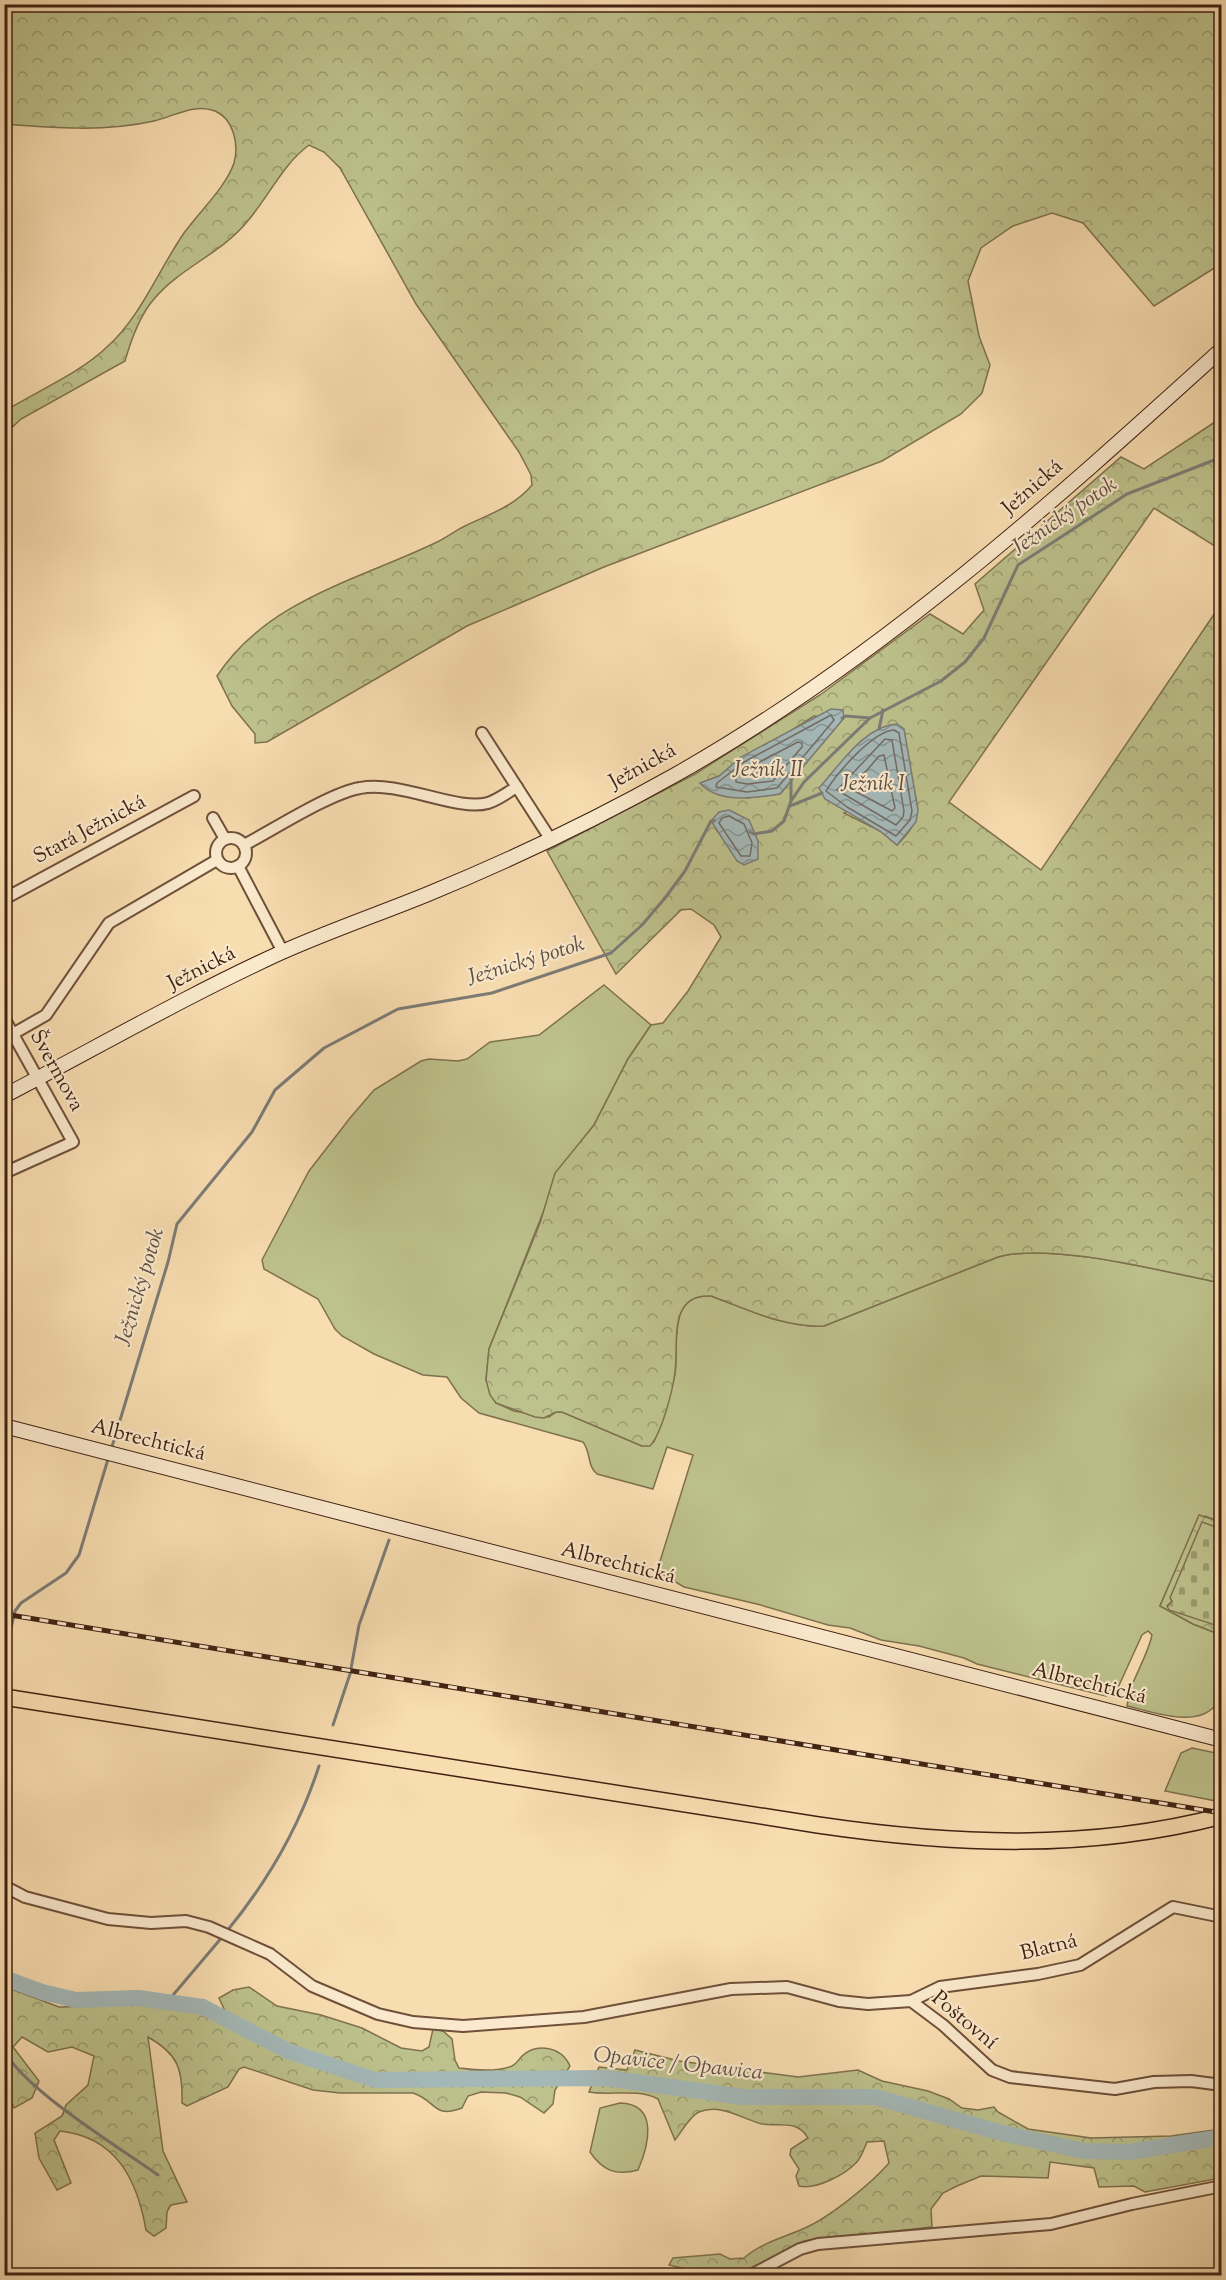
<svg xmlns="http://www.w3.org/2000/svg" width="1226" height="2280" font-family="'Sorts Mill Goudy',serif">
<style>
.grass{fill:#bdc18c;stroke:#7f714f;stroke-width:1.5}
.forest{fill:url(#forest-crowns);stroke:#7f714f;stroke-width:1.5;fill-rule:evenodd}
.cemetery{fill:url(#cemetery-stones);stroke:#7f714f;stroke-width:1.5}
.water{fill:url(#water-waves);stroke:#7c7c76;stroke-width:1.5}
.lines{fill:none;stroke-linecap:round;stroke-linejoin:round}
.shore{stroke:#726c65;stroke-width:1.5}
.stream{stroke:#7c7c76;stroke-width:3}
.river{stroke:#a4b8b8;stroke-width:16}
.street-casing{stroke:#6f503a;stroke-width:14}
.secondary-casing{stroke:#412112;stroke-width:16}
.primary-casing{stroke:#412112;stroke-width:18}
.street{stroke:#fae9cc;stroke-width:10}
.secondary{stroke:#fae9cc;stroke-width:14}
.primary{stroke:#f8ddb0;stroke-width:15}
.rail-casing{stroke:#412112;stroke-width:5}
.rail{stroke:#fae9cc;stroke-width:3;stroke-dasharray:9;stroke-linecap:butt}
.labels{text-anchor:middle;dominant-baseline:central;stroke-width:4.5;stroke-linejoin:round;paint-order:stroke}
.street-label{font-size:21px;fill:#412112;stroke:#fae9cc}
.water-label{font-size:22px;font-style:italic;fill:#5f4e44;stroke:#fae9cc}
</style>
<defs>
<pattern id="forest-crowns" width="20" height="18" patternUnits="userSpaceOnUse" patternTransform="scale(1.5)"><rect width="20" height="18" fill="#bdc18c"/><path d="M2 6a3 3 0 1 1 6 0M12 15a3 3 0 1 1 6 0" fill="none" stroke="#9b9c71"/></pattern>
<pattern id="cemetery-stones" width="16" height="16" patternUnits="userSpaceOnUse" patternTransform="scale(1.5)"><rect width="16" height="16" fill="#bdc18c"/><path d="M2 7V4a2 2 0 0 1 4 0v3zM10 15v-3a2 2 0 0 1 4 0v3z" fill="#9b9c71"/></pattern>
<pattern id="water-waves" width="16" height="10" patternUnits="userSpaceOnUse" patternTransform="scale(1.5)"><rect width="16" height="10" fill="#a4b8b8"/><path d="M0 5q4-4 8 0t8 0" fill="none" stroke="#879594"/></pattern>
</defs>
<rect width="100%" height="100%" fill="#f8ddb0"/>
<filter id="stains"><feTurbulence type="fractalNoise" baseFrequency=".00333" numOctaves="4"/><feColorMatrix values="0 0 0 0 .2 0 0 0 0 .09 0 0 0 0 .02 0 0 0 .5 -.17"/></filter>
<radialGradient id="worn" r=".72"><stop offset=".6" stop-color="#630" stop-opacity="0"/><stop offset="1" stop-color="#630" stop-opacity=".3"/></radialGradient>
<!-- grass -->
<g class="grass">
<path d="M604 985 651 1025 628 1059 594 1125 580 1143 548 1200 489 1349 486 1380 496 1403 514 1411 549 1417 556 1412H562L642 1446 654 1442C662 1419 670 1397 675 1374 679 1347 666 1293 711 1296 747 1309 784 1328 824 1326L998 1257C1052 1242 1164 1272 1221 1283V1522L1205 1516 1197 1522 1160 1606 1193 1624 1221 1635C1221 1650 1226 1684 1221 1696 1206 1733 1154 1712 1127 1706 1130 1680 1147 1659 1152 1635L1148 1631 1142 1635 1116 1692 1106 1696 977 1664 964 1658 919 1646 881 1640 850 1628 828 1625 757 1604 684 1587 657 1571 693 1455 667 1447 653 1489 597 1474C587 1466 591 1452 583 1442L479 1413 461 1398 447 1377 423 1375 374 1354 342 1336 335 1329 318 1299 264 1269 262 1260 309 1171 350 1118 374 1090 421 1061 429 1059 458 1061 467 1059 490 1042 539 1035Z"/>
<polygon points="1192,1748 1221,1754 1221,1802 1165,1791 1181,1753"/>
<path d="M620 2103C660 2104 648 2147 638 2170 616 2176 603 2171 590 2152L600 2108Z"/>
</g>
<!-- forest -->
<g class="forest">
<path d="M5 4 1221 5V270L1216 267 1154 306 1083 223 1052 213 1013 226 981 248 968 281 979 336 990 365 982 393 961 414 882 461 604 567 467 626 267 742 255 743V734L232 706 217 676C267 600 358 580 435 543 445 539 453 532 463 527 487 515 514 507 532 485L531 475 519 452 416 304 340 168 324 152 309 145C282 165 268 198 246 223 220 254 180 268 154 299 140 315 131 340 125 361L21 419 5 434V411C39 390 79 374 108 346 141 316 159 269 184 233 199 212 226 187 234 163 239 145 234 119 215 111 194 103 175 116 154 121 106 132 53 128 5 124Z"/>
<path d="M1221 418V550L1154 508 949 802 1041 870 1221 604V1283C1164 1272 1052 1242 998 1257L824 1326C784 1328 747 1309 711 1296 667 1293 679 1345 675 1372 673 1389 662 1433 650 1446H642L562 1412H556L544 1418 535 1417 496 1403 490 1395 486 1380 489 1349 540 1223 555 1173 594 1125 628 1059 651 1025 663 1023 688 991 721 937 714 925 691 909 681 910 616 974 547 851 695 774 820 695 930 614 963 634 984 610 975 584 1121 457 1144 469ZM814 716 843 719 780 794 747 798 701 783 719 776ZM910 773C918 809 925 817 897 845L880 831 844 813Z"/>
<polygon points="1199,1515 1221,1522 1221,1635 1193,1624 1160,1606"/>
<path d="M6 1987 59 2007 129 2005 144 1995 188 1999 225 2011 219 1998 233 1990 249 1987 277 2006 321 2015 362 2028 401 2048 422 2051 429 2047 433 2029 443 2031 452 2039 455 2060 459 2068C476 2070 496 2072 512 2066 517 2064 518 2060 522 2056 537 2042 562 2047 570 2066L555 2090 553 2104 544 2113 520 2097 506 2093 481 2092 468 2096 462 2108C433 2119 437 2101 413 2093H340L313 2090 244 2067 239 2069 228 2087 187 2106 182 2103C183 2069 178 2054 148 2037L163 2151 187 2202 171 2205 167 2212 166 2228 154 2236 146 2230C137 2179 116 2137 60 2131L54 2140 71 2183 57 2190 39 2158 35 2133 62 2116 66 2105 88 2085 94 2056 72 2047 48 2052 22 2037 13 2047 39 2081 32 2098 14 2108 5 2088Z"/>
<path d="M635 2050 679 2061 798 2077 858 2070 882 2081 928 2091 949 2099 962 2108 978 2110 994 2107 998 2112 1028 2129 1091 2138 1171 2136 1221 2129V2178L1145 2192 1134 2186 1099 2187 1094 2168 1050 2162 1048 2178 981 2176 957 2186 943 2193 931 2209 932 2227 804 2241 748 2270 711 2275 669 2265 673 2258 720 2254 730 2259 744 2258C762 2242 786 2237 807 2227 831 2216 872 2183 889 2163L884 2141 867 2142C864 2149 861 2158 856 2163 844 2175 816 2190 799 2186L796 2176 799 2169 790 2155 791 2149 808 2138C797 2119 780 2127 762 2124 742 2119 721 2103 699 2112 690 2116 682 2131 675 2140L658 2099C637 2088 611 2096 589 2092L599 2067 627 2070Z"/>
</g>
<!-- cemetery -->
<polygon class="cemetery" points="1202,1522 1221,1529 1221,1627 1169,1610 1167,1606 1172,1601 1170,1598"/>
<!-- water -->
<g class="water">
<path d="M831 709 843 710 844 718 780 794C755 798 718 804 700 783L719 776 741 757Z"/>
<path d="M897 724 904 729 918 810 916 822 897 845 880 831 825 799 819 788C840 765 864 726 897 724Z"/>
<polygon points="729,810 749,820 758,841 758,859 744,865 737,861 711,821 719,812"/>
</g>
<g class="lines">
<!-- shore -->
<g class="shore">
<polygon points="831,715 834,720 777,788 747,792 716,787 717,783 744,762"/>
<path d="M894 730 899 733 912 811 910 820 896 836 847 807 826 791C837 773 873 731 894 730Z"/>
<polygon points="885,739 892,740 904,811 903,817 896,825 837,790"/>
<polygon points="798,742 802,743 802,747 773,781 747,784 736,782 736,778 748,768"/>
<polygon points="884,755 895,808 892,811 851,789 879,756"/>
<polygon points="729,816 744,824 752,843 750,856 741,856 719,823 722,818"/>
</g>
<!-- stream -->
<g class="stream">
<polyline points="842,718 846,716 870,718"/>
<polyline points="879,729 883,710"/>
<polyline points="791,778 791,801"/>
<polyline points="790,806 822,793"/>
<polyline points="750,832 754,834 772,831 784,821 791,801 804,782 870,718 941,681 965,662 984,638 1018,565 1127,494 1222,457"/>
<polyline points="111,1450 168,1262 177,1224 252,1132 275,1090 324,1048 398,1009 492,993 611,953 642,925 665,898 685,871 711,821 714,821"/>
<polyline points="5,1686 6,1650 15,1611 21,1603 66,1573 79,1555 109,1456"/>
<polyline points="333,1725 350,1674 359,1625 389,1540"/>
<polyline points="4,1735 9,1721 8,1709"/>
<path d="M227 1931C268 1881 299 1828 319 1766"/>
<polyline points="168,2001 223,1936"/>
<path d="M4 2051C28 2092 117 2146 158 2175"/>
</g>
<!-- river -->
<polyline class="river" points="4,1978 42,1992 76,2000 138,1998 203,2007 288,2051 375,2080 606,2078 743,2097 875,2097 1002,2133 1084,2151 1129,2152 1222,2137"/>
<!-- street casing -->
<g class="street-casing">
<g id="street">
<polyline points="482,733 551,840"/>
<polyline points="213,818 225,839"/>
<circle cx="231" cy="853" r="15"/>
<path d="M244 845C273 830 330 793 360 788 400 780 457 812 488 803 498 800 508 792 517 787"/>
<polyline points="238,866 283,952"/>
<polyline points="4,899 194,796"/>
<polyline points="4,1018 73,1142 4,1173"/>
<polyline points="4,1039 46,1015 109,923 217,860"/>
<polyline points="4,1886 25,1897 108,1919 151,1923 186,1921 209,1927 270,1954 312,1986 378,2014 413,2022 463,2026 584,2017 731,1989 787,1987 839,2001 868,2004 911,2001 943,2025 992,2070 1010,2077 1115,2089 1154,2082 1191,2081 1222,2085"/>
<polyline points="911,2001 940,1987 1038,1974 1080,1965 1173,1907 1222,1917"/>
<polyline points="749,2276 800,2249 818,2244 1051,2224 1132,2204 1222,2186"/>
</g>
</g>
<!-- secondary casing -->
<g class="secondary-casing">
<g id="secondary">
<path d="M4 1096C96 1048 186 996 280 953 329 931 379 914 428 894 513 859 595 820 675 775 877 661 1051 504 1222 349"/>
<polyline points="4,1426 1222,1740"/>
</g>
</g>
<!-- primary casing -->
<g class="primary-casing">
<path id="primary" d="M4 1697 818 1825C954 1845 1087 1851 1222 1816"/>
</g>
<!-- street -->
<use href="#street" class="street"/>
<!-- secondary -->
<use href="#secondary" class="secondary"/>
<!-- primary -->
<use href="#primary" class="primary"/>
<!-- rail casing -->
<g class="rail-casing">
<polyline id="rail" points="4,1614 1222,1813"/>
</g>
<!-- rail -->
<use href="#rail" class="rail"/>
</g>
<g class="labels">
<!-- street labels -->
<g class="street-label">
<text transform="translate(1033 488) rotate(-41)">Ježnická</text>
<text transform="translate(643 767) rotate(-29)">Ježnická</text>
<text transform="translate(90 830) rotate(-28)">Stará Ježnická</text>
<text transform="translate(202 969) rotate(-27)">Ježnická</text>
<text transform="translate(56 1071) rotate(61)">Švermova</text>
<text transform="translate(148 1441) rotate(14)">Albrechtická</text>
<text transform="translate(618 1564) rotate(14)">Albrechtická</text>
<text transform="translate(1089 1684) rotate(14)">Albrechtická</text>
<text transform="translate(1049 1948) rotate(-14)">Blatná</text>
<text transform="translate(964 2021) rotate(40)">Poštovní</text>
</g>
<!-- water labels -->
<g class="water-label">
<text transform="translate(1065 517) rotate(-34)">Ježnický potok</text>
<text x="768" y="771">Ježník II</text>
<text x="873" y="785">Ježník I</text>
<text transform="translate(526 962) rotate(-17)">Ježnický potok</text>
<text transform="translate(141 1287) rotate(-73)">Ježnický potok</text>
<text transform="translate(678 2065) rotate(6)">Opavice / Opawica</text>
</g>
</g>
<!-- margin -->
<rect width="1226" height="2280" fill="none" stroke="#f8ddb0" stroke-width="24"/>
<rect x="6" y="6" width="1214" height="2268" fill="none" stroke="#412112" stroke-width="3"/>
<rect x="12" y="12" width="1202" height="2256" fill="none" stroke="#412112" stroke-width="1.5"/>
<rect width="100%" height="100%" filter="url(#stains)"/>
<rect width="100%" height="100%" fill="url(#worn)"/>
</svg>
